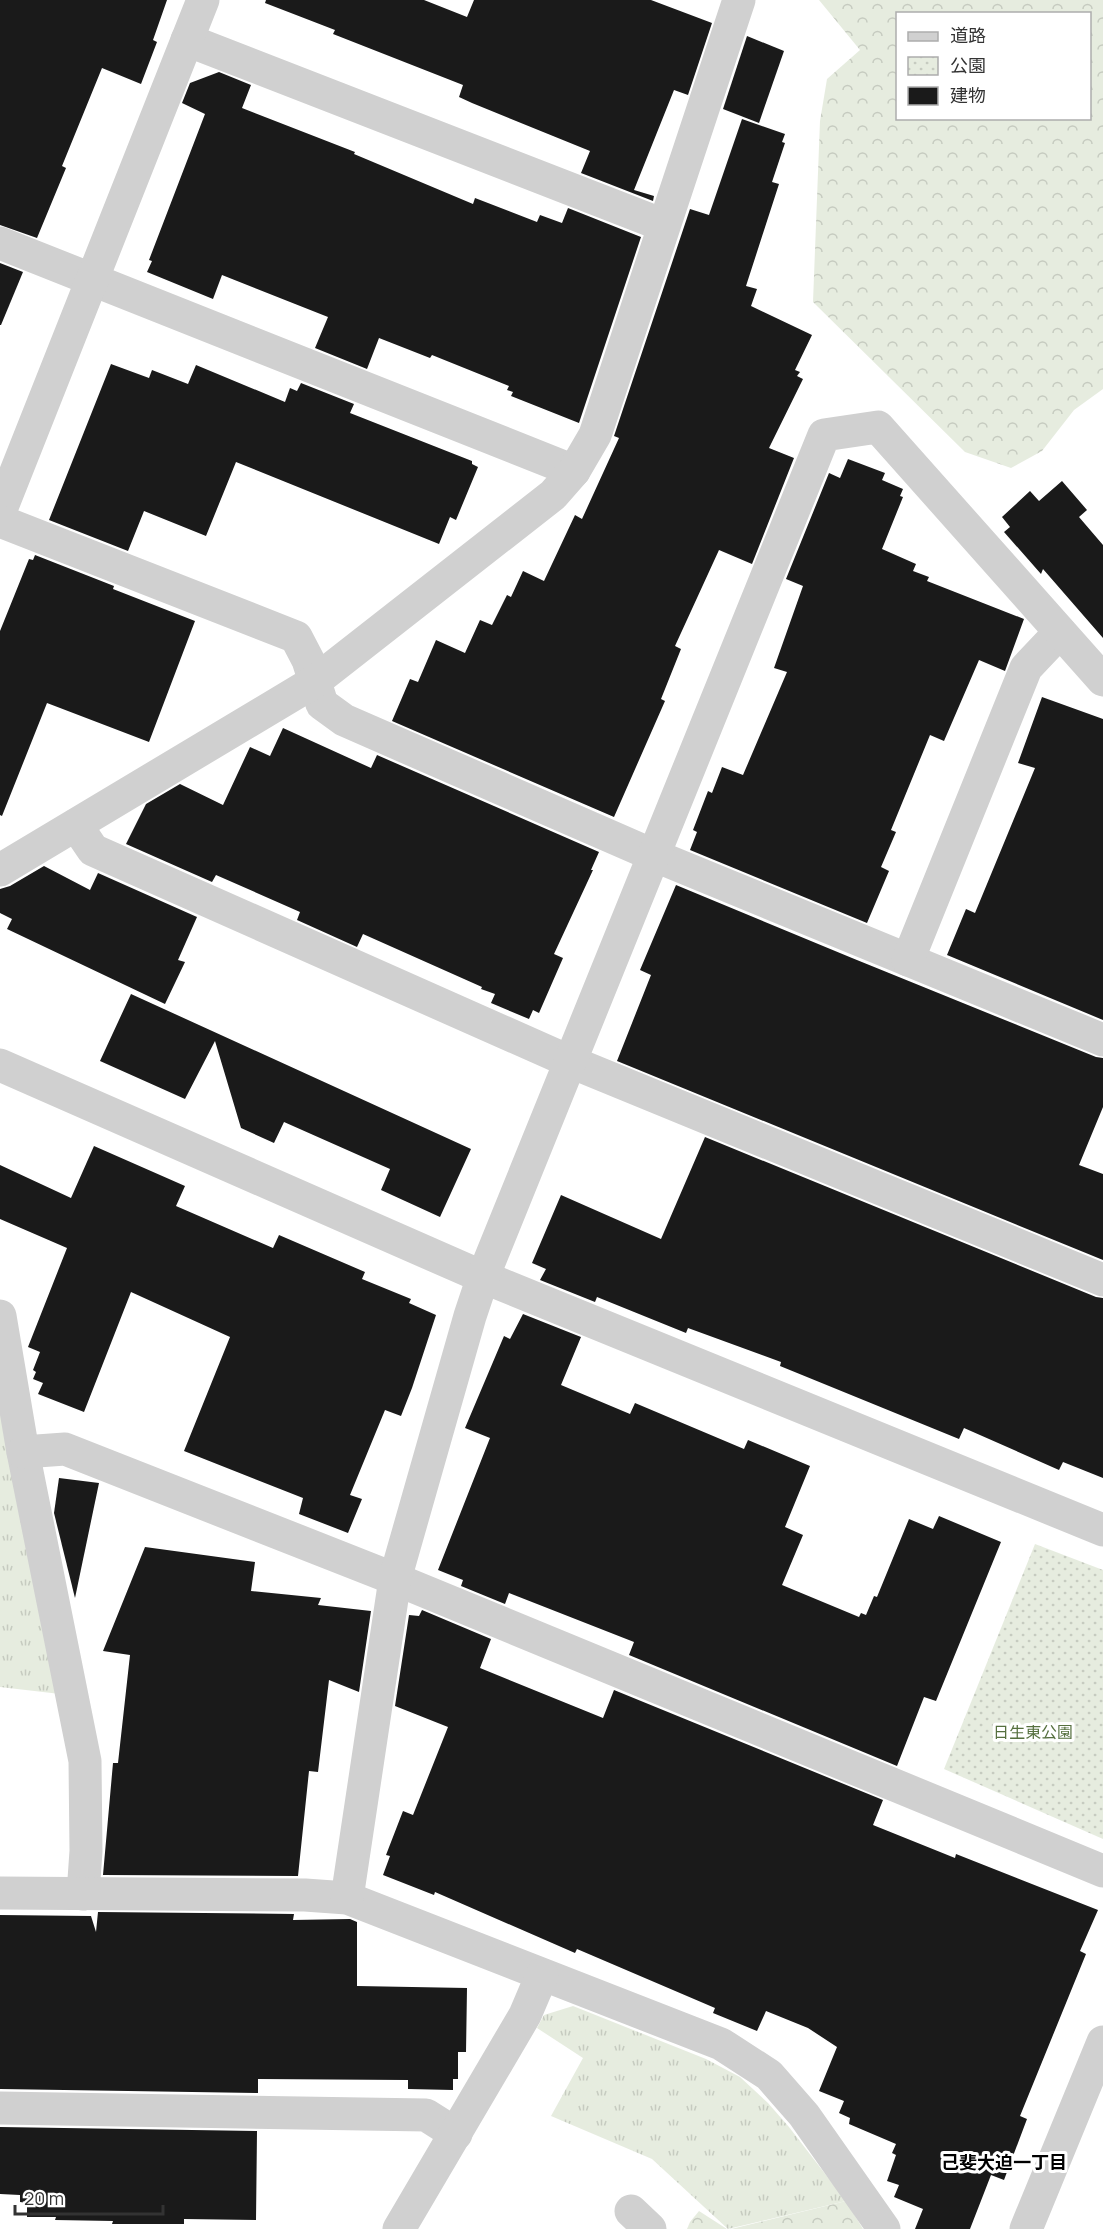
<svg xmlns="http://www.w3.org/2000/svg" width="1103" height="2229" font-family="Manrope,'Noto Sans JP',sans-serif">
<style>
.grass{fill:url(#grass-tufts)}
.forest{fill:url(#forest-crowns);fill-rule:evenodd}
.park{fill:url(#park-dots)}
.building{fill:#1a1a1a}
.lines{fill:none;stroke-linecap:round;stroke-linejoin:round}
.minor{stroke:#d0d0d0;stroke-width:33}
.labels{text-anchor:middle;dominant-baseline:central;stroke-width:6;stroke-linejoin:round;paint-order:stroke}
.park-label{font-size:16px;fill:#56703f;stroke:#fff}
.neighbourhood-label{font-size:18px;font-weight:bold;fill:#000;stroke:#fff}
</style>
<defs>
<pattern id="grass-tufts" width="24" height="20" patternUnits="userSpaceOnUse" patternTransform="scale(1.5)"><rect width="24" height="20" fill="#e6ecdf"/><path d="M3 7l-1-3M5 7V3M7 7l1-3M15 17l-1-3M17 17v-4M19 17l1-3" fill="none" stroke="#c6cbc0"/></pattern>
<pattern id="forest-crowns" width="20" height="18" patternUnits="userSpaceOnUse" patternTransform="scale(1.5)"><rect width="20" height="18" fill="#e6ecdf"/><path d="M2 6a3 3 0 1 1 6 0M12 15a3 3 0 1 1 6 0" fill="none" stroke="#c6cbc0"/></pattern>
<pattern id="park-dots" width="8" height="8" patternUnits="userSpaceOnUse" patternTransform="scale(1.5)"><rect width="8" height="8" fill="#e6ecdf"/><path d="M2 2h.1M6 6h.1" fill="none" stroke="#c6cbc0" stroke-width="1.8" stroke-linecap="round"/></pattern>
</defs>
<rect width="100%" height="100%" fill="#fff"/>
<!-- grass -->
<g class="grass">
<polygon points="0,1402 60,1694 0,1687"/>
<polygon points="573,2006 706,2059 740,2077 768,2103 789,2127 846,2201 728,2229 652,2159 551,2116 583,2058 537,2028 544,2015"/>
</g>
<!-- forest -->
<g class="forest">
<path d="M819 0H1103V389L1074 410 1042 451 1011 468 965 452 813 302 820 121 827 79 860 50ZM898 14H1090V118H898Z"/>
<polygon points="846,2201 863,2229 731,2229"/>
<polygon points="699,2211 727,2229 687,2229 690,2222"/>
</g>
<!-- park -->
<polygon class="park" points="1035,1544 1103,1570 1103,1839 944,1769"/>
<!-- building -->
<g class="building">
<polygon points="0,0 167,0 153,40 157,42 141,84 102,68 62,166 66,168 37,238 0,225"/>
<polygon points="266,0 424,0 467,17 474,0 651,0 712,23 688,95 674,90 634,190 654,196 653,201 581,173 590,151 472,103 459,97 463,85 333,34 335,30 265,3"/>
<polygon points="747,36 784,51 759,123 723,109"/>
<polygon points="219,72 251,85 242,108 355,152 354,154 473,204 475,198 537,222 540,215 562,223 568,208 641,237 579,423 511,396 513,392 507,390 509,386 432,355 430,358 379,338 367,369 315,348 328,317 222,275 213,299 147,272 152,261 149,260 205,114 182,103 190,83"/>
<polygon points="742,119 785,134 782,142 785,143 772,182 779,184 746,286 757,289 751,306 812,335 795,370 800,372 797,376 803,379 769,448 794,458 752,564 719,550 675,646 681,649 661,699 665,701 614,817 392,721 410,679 418,682 436,640 465,653 480,620 492,625 507,595 511,597 523,571 544,581 575,515 582,519 619,438 614,436 690,209 709,215"/>
<polygon points="0,263 23,272 1,325 0,325"/>
<polygon points="111,364 149,378 152,370 188,384 196,365 285,402 290,388 297,391 301,383 354,404 350,413 472,461 472,464 478,467 456,520 450,517 439,544 236,462 206,536 144,511 128,551 49,520"/>
<polygon points="848,459 885,473 882,480 903,489 900,496 903,497 882,549 916,564 913,571 929,577 927,581 1024,619 1005,671 979,660 944,741 930,735 891,830 896,832 881,867 889,871 867,923 690,850 697,832 693,830 708,791 712,793 722,767 743,775 787,672 774,668 803,586 786,579 829,473 840,478"/>
<polygon points="1062,481 1087,510 1079,517 1103,545 1103,638 1043,569 1041,574 1004,532 1010,527 1002,517 1030,491 1039,501"/>
<polygon points="35,555 114,586 113,589 195,621 149,742 47,703 2,816 0,815 0,631 29,559 33,560"/>
<polygon points="1042,697 1103,719 1103,1020 947,955 966,909 975,913 1035,768 1018,763"/>
<polygon points="283,728 371,768 377,755 599,852 591,870 593,870 554,954 563,958 539,1013 533,1010 529,1019 491,1003 495,994 481,989 482,987 363,934 357,947 297,920 300,912 216,875 212,882 126,844 146,804 180,784 223,805 250,747 270,756"/>
<polygon points="44,866 90,890 98,873 197,917 178,960 185,962 165,1004 7,929 12,919 0,913 0,889 10,886"/>
<polygon points="676,885 852,958 1096,1057 1103,1058 1103,1107 1079,1165 1103,1174 1103,1260 617,1061 651,975 640,970"/>
<polygon points="131,994 471,1149 440,1217 381,1190 390,1169 284,1122 274,1143 241,1128 215,1041 185,1099 100,1061"/>
<polygon points="705,1137 1096,1297 1103,1298 1103,1478 1063,1462 1059,1470 964,1428 959,1439 780,1366 781,1362 688,1328 686,1333 597,1297 595,1302 540,1280 546,1269 532,1263 561,1195 661,1239"/>
<polygon points="94,1146 185,1186 176,1206 273,1248 279,1235 365,1272 362,1279 411,1299 409,1303 436,1315 412,1388 401,1416 385,1410 350,1495 362,1499 348,1533 299,1514 303,1498 184,1451 230,1337 131,1292 84,1412 38,1394 43,1383 33,1379 36,1372 33,1370 40,1352 28,1347 67,1248 0,1219 0,1165 71,1198"/>
<polygon points="523,1314 581,1337 561,1385 630,1414 635,1403 744,1449 748,1440 810,1466 785,1527 803,1535 782,1585 859,1617 861,1613 866,1615 874,1596 877,1597 909,1519 933,1529 939,1516 1001,1542 936,1701 924,1697 897,1766 629,1655 634,1642 509,1593 505,1604 461,1586 463,1580 438,1570 490,1438 465,1428 504,1336 510,1339"/>
<polygon points="59,1478 99,1483 75,1598 54,1513"/>
<polygon points="145,1547 255,1562 251,1591 321,1598 318,1605 371,1611 359,1692 329,1680 318,1772 309,1771 298,1876 103,1875 113,1763 118,1763 130,1655 103,1651"/>
<polygon points="422,1610 491,1639 480,1668 603,1718 614,1690 883,1800 873,1825 955,1858 956,1854 1098,1910 1080,1951 1086,1954 1020,2116 1027,2119 1004,2180 991,2175 970,2229 915,2229 923,2209 894,2197 899,2185 887,2181 896,2155 892,2153 896,2144 849,2124 850,2118 839,2113 844,2101 819,2091 837,2047 808,2028 766,2011 757,2031 713,2013 715,2008 577,1949 575,1953 435,1892 434,1895 383,1875 390,1856 386,1855 403,1811 413,1815 448,1727 395,1706 409,1615 419,1616"/>
<polygon points="98,1912 294,1914 293,1920 350,1919 357,1922 357,1986 467,1988 466,2052 458,2052 458,2079 453,2079 453,2090 408,2089 408,2080 258,2079 258,2093 0,2089 0,1915 91,1916 96,1932"/>
<polygon points="0,2127 257,2131 256,2220 184,2219 184,2224 112,2224 113,2221 55,2220 56,2217 27,2217 27,2203 20,2202 20,2195 0,2194"/>
</g>
<g class="lines">
<!-- minor -->
<g class="minor">
<polyline points="187,40 663,225"/>
<polyline points="0,243 574,471"/>
<polyline points="0,512 203,0"/>
<polyline points="0,521 296,637 308,660 322,704 344,720 653,855 1103,1040"/>
<polyline points="76,825 93,850 571,1062 1103,1280"/>
<polyline points="0,870 314,682 553,495 574,471 595,435 739,0"/>
<polyline points="908,960 1026,668 1060,632"/>
<polyline points="0,1065 483,1277 1103,1530"/>
<polyline points="0,1316 23,1452 85,1761 86,1851 83,1894"/>
<polyline points="23,1452 65,1449 395,1579 1103,1871"/>
<polyline points="0,1893 305,1895 347,1898 721,2044 769,2075 804,2115 884,2229"/>
<polyline points="347,1898 395,1579 470,1316 483,1277 824,435 878,427 1103,680"/>
<polyline points="0,2108 426,2115 456,2134"/>
<polyline points="631,2211 650,2229"/>
<polyline points="399,2229 525,2015 542,1975"/>
<polyline points="1026,2229 1103,2042"/>
</g>
</g>
<g class="labels">
<!-- park labels -->
<g class="park-label">
<text x="1033" y="1732">日生東公園</text>
</g>
<!-- neighbourhood labels -->
<g class="neighbourhood-label">
<text x="1004" y="2162">己斐大迫一丁目</text>
</g>
</g>
<!-- legend -->
<rect x="896" y="12" width="195" height="108" fill="#ffffff" stroke="#adadad" stroke-width="1.5"/>
<rect x="908" y="32" width="30" height="9" fill="#d0d0d0" stroke="#adadad" stroke-width="1.5"/>
<text x="950" y="42" font-size="18" fill="#333333">道路</text>
<rect x="908" y="57" width="30" height="18" fill="url(#park-dots)" stroke="#adadad" stroke-width="1.5"/>
<text x="950" y="72" font-size="18" fill="#333333">公園</text>
<rect x="908" y="87" width="30" height="18" fill="#1a1a1a" stroke="#adadad" stroke-width="1.5"/>
<text x="950" y="102" font-size="18" fill="#333333">建物</text>
<!-- scale -->
<path d="M15 2205v9h148v-9" fill="none" stroke="#333333" stroke-width="3"/>
<text x="24" y="2205" font-size="18" fill="#333333" stroke="#ffffff" stroke-width="4.5" paint-order="stroke">20 m</text>
</svg>
